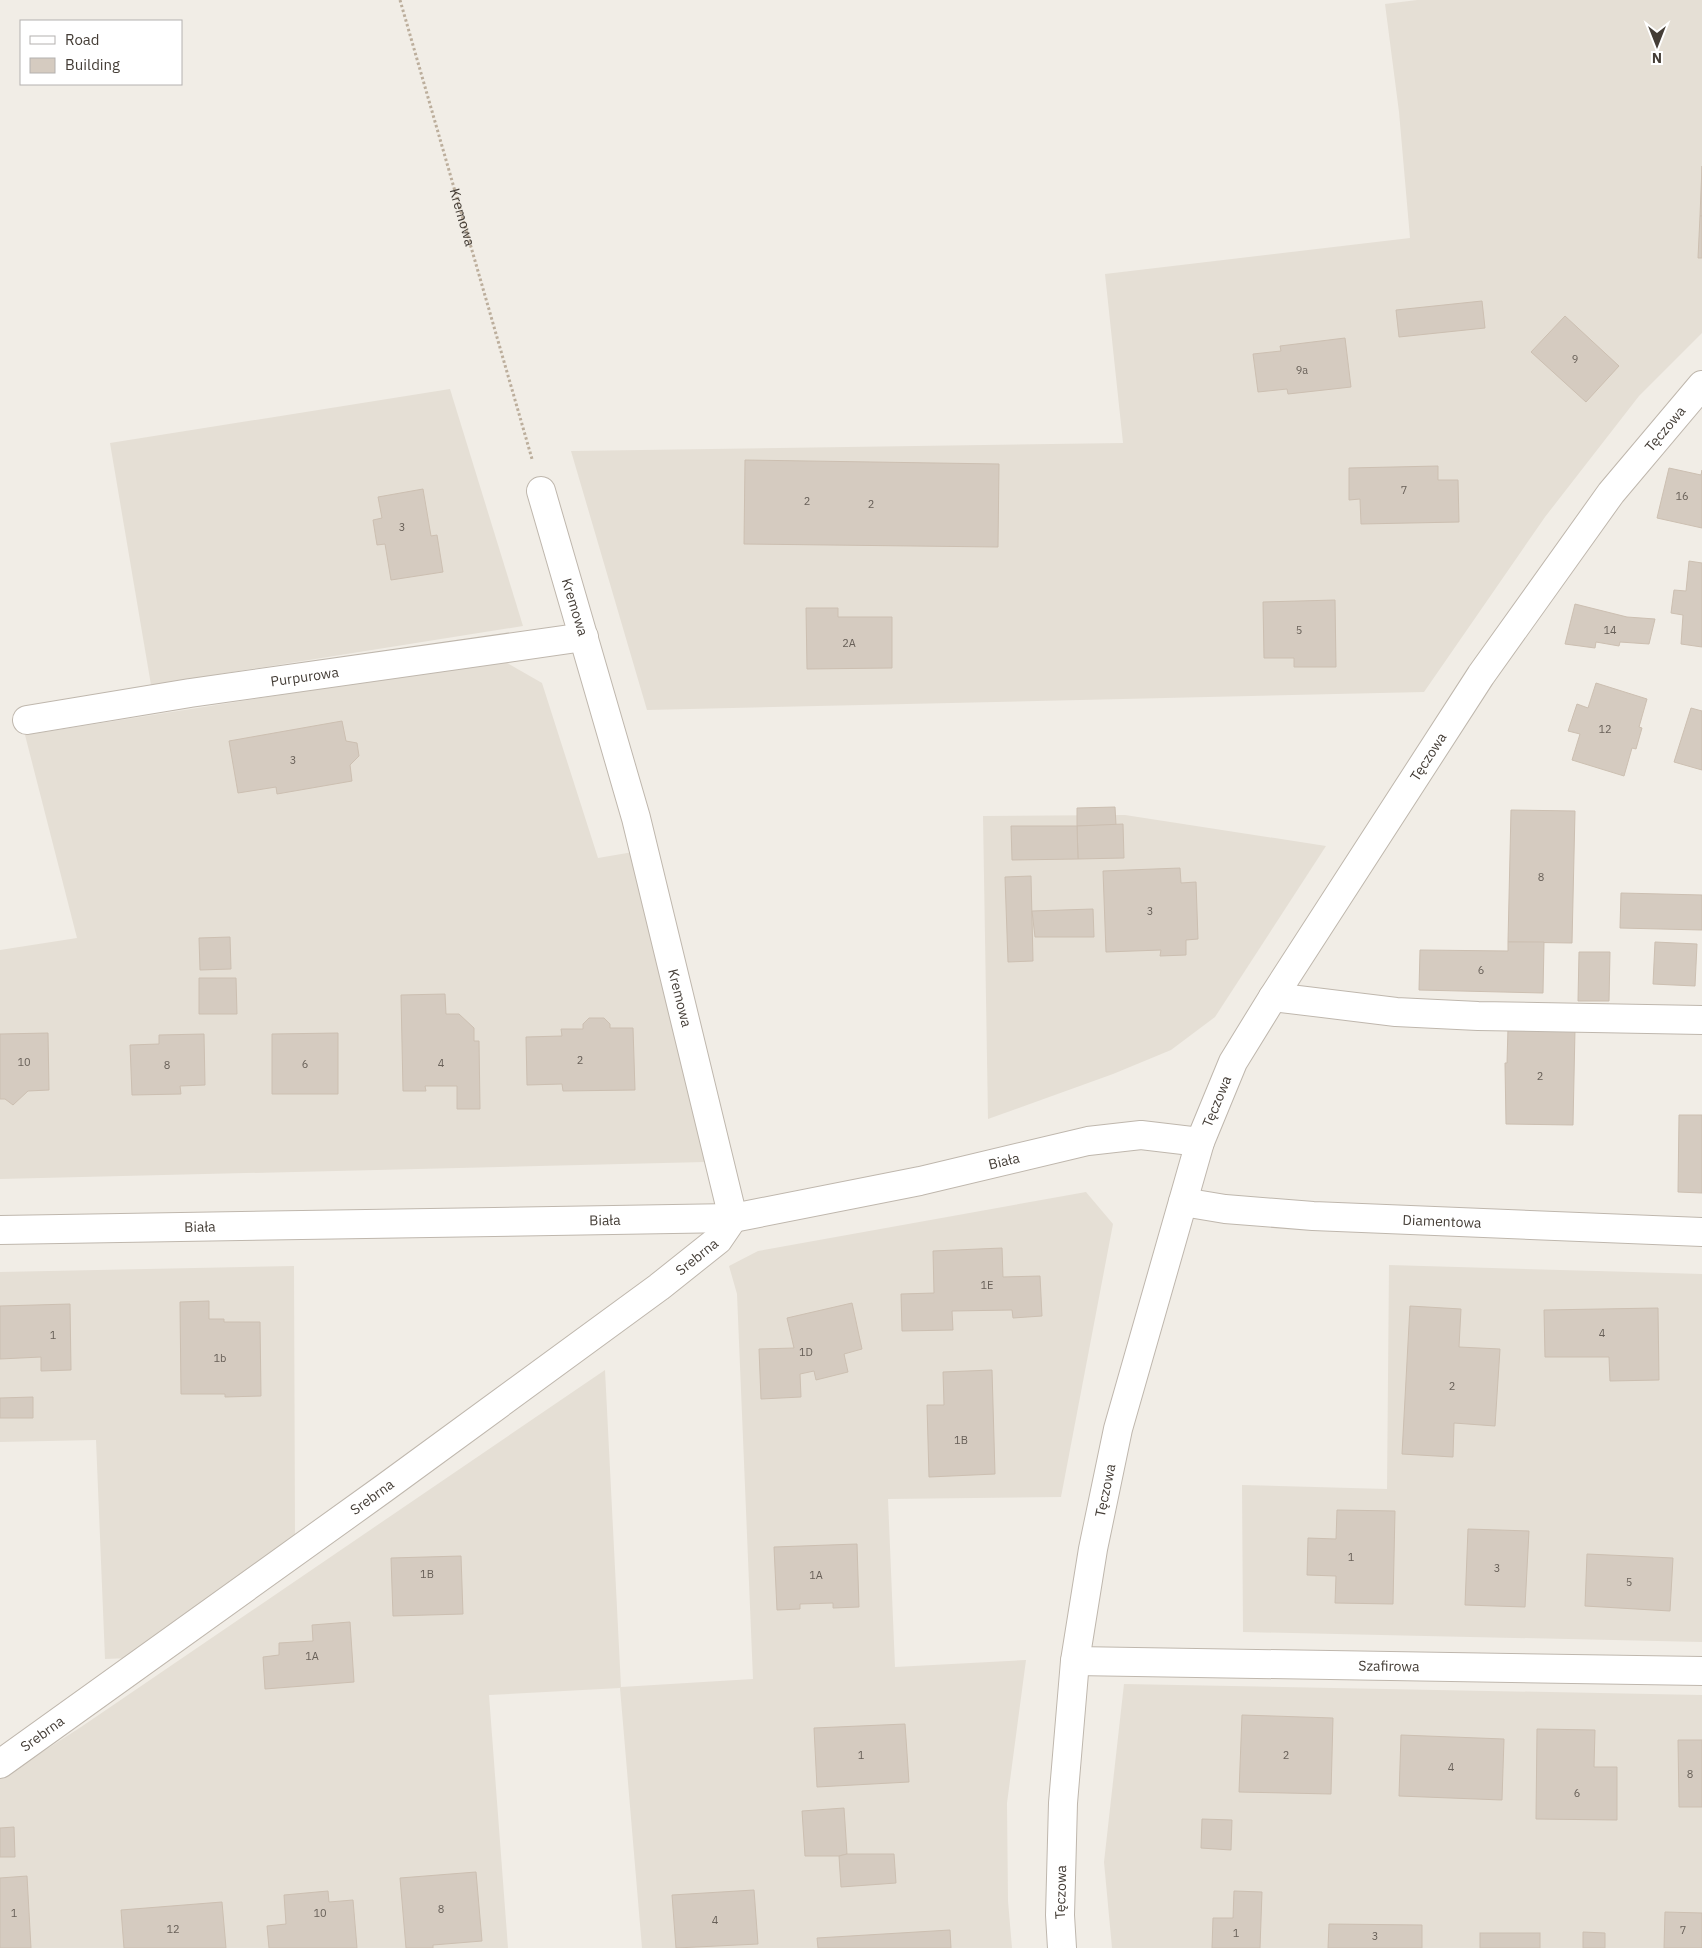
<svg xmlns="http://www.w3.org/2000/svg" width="1702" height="1948" font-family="'IBM Plex Sans',sans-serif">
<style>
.residential{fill:#e5dfd5}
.building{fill:#d5cbc0;stroke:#ccbfb1}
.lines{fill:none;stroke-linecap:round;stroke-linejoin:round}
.minor-casing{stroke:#bfb7ad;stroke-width:30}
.path{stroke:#bcae9c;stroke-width:3;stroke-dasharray:2.5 2.5;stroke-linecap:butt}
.minor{stroke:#fff;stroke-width:28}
.labels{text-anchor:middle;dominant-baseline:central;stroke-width:4;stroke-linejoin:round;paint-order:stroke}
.number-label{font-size:11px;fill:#686058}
.street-label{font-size:14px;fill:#443d36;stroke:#fff}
</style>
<rect width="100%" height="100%" fill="#f1ede6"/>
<!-- residential -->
<g class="residential">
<polygon points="1417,0 1702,0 1702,333 1639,396 1545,517 1424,692 647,710 571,451 1123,443 1105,274 1410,238 1399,112 1385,4"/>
<polygon points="450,389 523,626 151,685 110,443"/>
<polygon points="502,660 542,683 598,858 633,852 706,1142 705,1162 0,1179 0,950 77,938 25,735"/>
<polygon points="1125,815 1326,846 1215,1017 1171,1050 1113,1074 988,1119 983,816"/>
<polygon points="1086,1192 1113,1224 1061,1497 888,1499 895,1667 1026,1660 1007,1803 1008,1901 1012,1948 642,1948 620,1688 489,1695 508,1948 0,1948 0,1779 81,1727 605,1370 621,1687 753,1679 737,1294 729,1266 758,1251"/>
<polygon points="1389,1265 1702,1274 1702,1642 1243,1632 1242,1485 1387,1489"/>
<polygon points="294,1266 295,1535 130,1658 105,1659 96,1440 0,1442 0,1272"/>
<polygon points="1124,1684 1702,1695 1702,1948 1112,1948 1104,1862"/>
</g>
<!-- building -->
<g class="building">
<polygon points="1702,166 1702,216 1700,216"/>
<polygon points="1700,216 1702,216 1702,258 1698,258"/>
<polygon points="1482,301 1485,328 1399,337 1396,310"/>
<polygon points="1565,316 1619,366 1586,402 1531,352"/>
<polygon points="1345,338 1351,387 1288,394 1287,389 1258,392 1253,354 1281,351 1280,346"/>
<polygon points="745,460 999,464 998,547 744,544"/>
<polygon points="1438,466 1438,480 1458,480 1459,522 1361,524 1360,499 1349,500 1349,468"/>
<polygon points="1669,468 1701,475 1702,470 1702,528 1657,518"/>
<polygon points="423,489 431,536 437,535 443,572 391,580 385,544 377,545 373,520 382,518 378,497"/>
<polygon points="1689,561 1702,563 1702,647 1681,644 1683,615 1671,613 1674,590 1686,591"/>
<polygon points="1335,600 1336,667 1294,667 1294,658 1264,658 1263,602"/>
<polygon points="1575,604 1627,617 1655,619 1649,644 1620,642 1619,646 1596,642 1595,648 1565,644"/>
<polygon points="806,608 838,608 838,617 892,617 892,668 807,669"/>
<polygon points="1596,683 1647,699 1639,727 1642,728 1636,749 1632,748 1624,776 1572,760 1580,734 1568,731 1577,704 1588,708"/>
<polygon points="1691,708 1702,711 1702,770 1674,762"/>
<polygon points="342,721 346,741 357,743 359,756 350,765 352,781 277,794 276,787 238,793 229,741"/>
<polygon points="1115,807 1116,825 1077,826 1077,808"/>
<polygon points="1511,810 1575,811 1572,943 1508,942"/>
<polygon points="1123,824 1124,858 1078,859 1077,826"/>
<polygon points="1011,826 1077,826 1078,859 1012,860"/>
<polygon points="1180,868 1181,883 1196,882 1198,939 1186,940 1186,955 1160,956 1161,950 1106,952 1103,871"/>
<polygon points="1031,876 1033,961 1008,962 1005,877"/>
<polygon points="1621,893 1702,895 1702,930 1620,928"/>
<polygon points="1093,909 1094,937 1035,937 1032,911"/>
<polygon points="230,937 231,969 200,970 199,938"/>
<polygon points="1508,942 1544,942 1543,993 1419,990 1420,950 1508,951"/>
<polygon points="1655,942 1697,944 1695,986 1653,984"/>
<polygon points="1579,952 1610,952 1609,1001 1578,1001"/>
<polygon points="199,978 236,978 237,1014 199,1014"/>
<polygon points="445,994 446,1014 459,1014 474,1028 474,1041 479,1041 480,1109 457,1109 457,1086 425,1086 426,1091 403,1091 401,995"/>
<polygon points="589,1018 604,1018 610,1024 610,1028 633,1028 635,1090 563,1091 562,1084 527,1085 526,1037 562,1036 561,1029 583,1029 583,1024"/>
<polygon points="1508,1028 1575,1029 1573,1125 1506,1124 1505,1063 1507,1063"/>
<polygon points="48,1033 49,1090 28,1091 13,1105 5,1099 0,1099 0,1034"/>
<polygon points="338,1033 338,1094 272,1094 272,1034"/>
<polygon points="204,1034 205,1085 180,1086 181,1094 132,1095 130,1045 159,1044 159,1035"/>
<polygon points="1679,1115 1702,1115 1702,1193 1678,1192"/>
<polygon points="1002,1248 1003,1277 1040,1276 1042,1316 1013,1318 1012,1310 952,1311 953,1330 902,1331 901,1294 934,1293 933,1251"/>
<polygon points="209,1301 209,1319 224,1319 224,1322 260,1322 261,1396 225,1397 225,1394 181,1394 180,1302"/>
<polygon points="852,1303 862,1349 844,1354 848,1372 816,1380 814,1371 800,1374 801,1397 761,1399 759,1349 794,1348 787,1318"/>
<polygon points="70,1304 71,1370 41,1371 41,1357 0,1359 0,1306"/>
<polygon points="1410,1306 1461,1309 1459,1347 1500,1349 1495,1426 1454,1423 1453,1457 1402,1454"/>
<polygon points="1658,1308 1659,1380 1610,1381 1609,1357 1545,1357 1544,1310"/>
<polygon points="992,1370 995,1474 929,1477 927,1405 944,1405 943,1372"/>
<polygon points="33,1397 33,1418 0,1418 0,1398"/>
<polygon points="1337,1510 1395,1511 1393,1604 1335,1603 1336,1576 1307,1575 1308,1538 1336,1539"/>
<polygon points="1468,1529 1529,1531 1525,1607 1465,1605"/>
<polygon points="857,1544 859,1607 833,1608 833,1603 800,1604 800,1609 777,1610 774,1547"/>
<polygon points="1587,1554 1673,1558 1670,1611 1585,1606"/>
<polygon points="461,1556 463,1614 393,1616 391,1558"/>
<polygon points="350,1622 354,1682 265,1689 263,1657 279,1655 279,1643 313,1641 312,1625"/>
<polygon points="1242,1715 1333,1718 1331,1794 1239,1792"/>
<polygon points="905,1724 909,1782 817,1787 814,1728"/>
<polygon points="1537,1729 1595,1730 1594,1767 1617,1767 1617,1820 1536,1819"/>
<polygon points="1401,1735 1504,1739 1502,1800 1399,1796"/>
<polygon points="1678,1740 1702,1740 1702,1807 1679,1807"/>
<polygon points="844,1808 847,1854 839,1856 805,1856 802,1811"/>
<polygon points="1202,1819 1232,1820 1231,1850 1201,1848"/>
<polygon points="14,1827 15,1857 0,1857 0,1828"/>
<polygon points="847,1854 894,1854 896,1883 841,1887 839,1856"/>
<polygon points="476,1872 482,1941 433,1945 433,1948 406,1948 400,1878"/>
<polygon points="27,1876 31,1948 0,1948 0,1878"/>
<polygon points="754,1890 758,1944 676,1948 672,1895"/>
<polygon points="328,1891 329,1902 353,1900 357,1948 269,1948 267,1926 286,1924 284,1895"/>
<polygon points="1234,1891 1262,1892 1260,1948 1212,1948 1213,1918 1233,1918"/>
<polygon points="222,1902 226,1948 124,1948 121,1910"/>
<polygon points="1665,1912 1702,1913 1702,1948 1664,1948"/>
<polygon points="1329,1924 1422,1925 1422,1948 1328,1948"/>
<polygon points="950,1930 951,1948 818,1948 817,1938"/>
<polygon points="1583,1932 1605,1933 1605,1948 1583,1948"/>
<rect x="1480" y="1933" width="60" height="15"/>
</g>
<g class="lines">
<!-- minor casing -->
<g class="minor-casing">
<g id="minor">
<path id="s2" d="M27 720 190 693 584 637"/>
<polyline points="1273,997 1396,1012 1478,1016 1702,1020"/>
<path id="s3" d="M1183 1202 1225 1209 1313 1216 1702 1232"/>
<path id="s4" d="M0 1230 733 1218 920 1181 1088 1141 1141 1135 1200 1142"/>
<path id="s5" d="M1075 1661 1702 1671"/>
<path id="s6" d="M0 1764 383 1489 659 1287 718 1240 733 1218 636 818 541 491"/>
<path id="s7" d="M1062 1948 1060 1915 1063 1803 1075 1661 1093 1549 1118 1429 1200 1142 1233 1062 1273 997 1481 675 1611 493 1702 385"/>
</g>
</g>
<!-- path -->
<path class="path" id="s1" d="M400 0 532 459"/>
<!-- minor -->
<use href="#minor" class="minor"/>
</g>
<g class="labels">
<!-- number labels -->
<g class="number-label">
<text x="1575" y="359">9</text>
<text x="1302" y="370">9a</text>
<text x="1404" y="490">7</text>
<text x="1682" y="496">16</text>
<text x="807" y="501">2</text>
<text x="871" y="504">2</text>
<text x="402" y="527">3</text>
<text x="1299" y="630">5</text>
<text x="1610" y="630">14</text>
<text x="849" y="643">2A</text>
<text x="1605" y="729">12</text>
<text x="293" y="760">3</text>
<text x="1541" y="877">8</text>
<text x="1150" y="911">3</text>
<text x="1481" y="970">6</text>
<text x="580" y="1060">2</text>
<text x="24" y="1062">10</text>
<text x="441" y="1063">4</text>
<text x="305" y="1064">6</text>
<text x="167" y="1065">8</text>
<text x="1540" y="1076">2</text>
<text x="987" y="1285">1E</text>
<text x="1602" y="1333">4</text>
<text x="53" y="1335">1</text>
<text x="806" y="1352">1D</text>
<text x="220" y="1358">1b</text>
<text x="1452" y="1386">2</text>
<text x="961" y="1440">1B</text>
<text x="1351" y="1557">1</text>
<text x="1497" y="1568">3</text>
<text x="427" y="1574">1B</text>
<text x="816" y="1575">1A</text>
<text x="1629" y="1582">5</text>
<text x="312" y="1656">1A</text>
<text x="861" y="1755">1</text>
<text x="1286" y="1755">2</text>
<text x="1451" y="1767">4</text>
<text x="1690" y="1774">8</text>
<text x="1577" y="1793">6</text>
<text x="441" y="1909">8</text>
<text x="14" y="1913">1</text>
<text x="320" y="1913">10</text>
<text x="715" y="1920">4</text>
<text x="173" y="1929">12</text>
<text x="1683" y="1930">7</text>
<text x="1236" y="1933">1</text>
<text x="1375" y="1936">3</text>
</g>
<!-- street labels -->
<g class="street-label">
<text stroke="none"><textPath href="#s1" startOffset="226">Kremowa</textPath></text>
<text stroke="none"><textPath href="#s7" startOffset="1676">Tęczowa</textPath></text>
<text transform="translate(575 607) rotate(73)">Kremowa</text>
<text stroke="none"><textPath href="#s2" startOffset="281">Purpurowa</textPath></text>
<text stroke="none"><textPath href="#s7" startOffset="1271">Tęczowa</textPath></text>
<text transform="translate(680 998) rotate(76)">Kremowa</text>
<text stroke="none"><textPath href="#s7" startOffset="866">Tęczowa</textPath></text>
<text stroke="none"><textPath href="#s4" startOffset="1010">Biała</textPath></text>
<text stroke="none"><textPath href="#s4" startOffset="605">Biała</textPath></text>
<text stroke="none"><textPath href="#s3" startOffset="260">Diamentowa</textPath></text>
<text stroke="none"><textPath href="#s4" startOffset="200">Biała</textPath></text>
<text stroke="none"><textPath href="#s6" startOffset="862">Srebrna</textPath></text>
<text stroke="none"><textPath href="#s7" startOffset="461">Tęczowa</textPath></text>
<text stroke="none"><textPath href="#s6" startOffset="458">Srebrna</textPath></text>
<text stroke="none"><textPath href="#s5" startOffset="314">Szafirowa</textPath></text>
<text stroke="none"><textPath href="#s6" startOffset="52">Srebrna</textPath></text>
<text stroke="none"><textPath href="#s7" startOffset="56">Tęczowa</textPath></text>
</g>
</g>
<!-- legend -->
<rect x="20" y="20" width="162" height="65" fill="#ffffff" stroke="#b4b1af"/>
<rect x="30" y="36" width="25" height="8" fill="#ffffff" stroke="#b4b1af"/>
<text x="65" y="45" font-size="15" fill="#443d36">Road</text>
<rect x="30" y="58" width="25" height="15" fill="#d5cbc0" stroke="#b4b1af"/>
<text x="65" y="70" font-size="15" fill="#443d36">Building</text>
<!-- north arrow -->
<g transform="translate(1657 45) rotate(180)" stroke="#ffffff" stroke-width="4" paint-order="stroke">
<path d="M0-4L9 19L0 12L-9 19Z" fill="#443d36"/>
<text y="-8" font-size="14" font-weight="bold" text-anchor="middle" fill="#443d36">N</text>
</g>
</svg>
